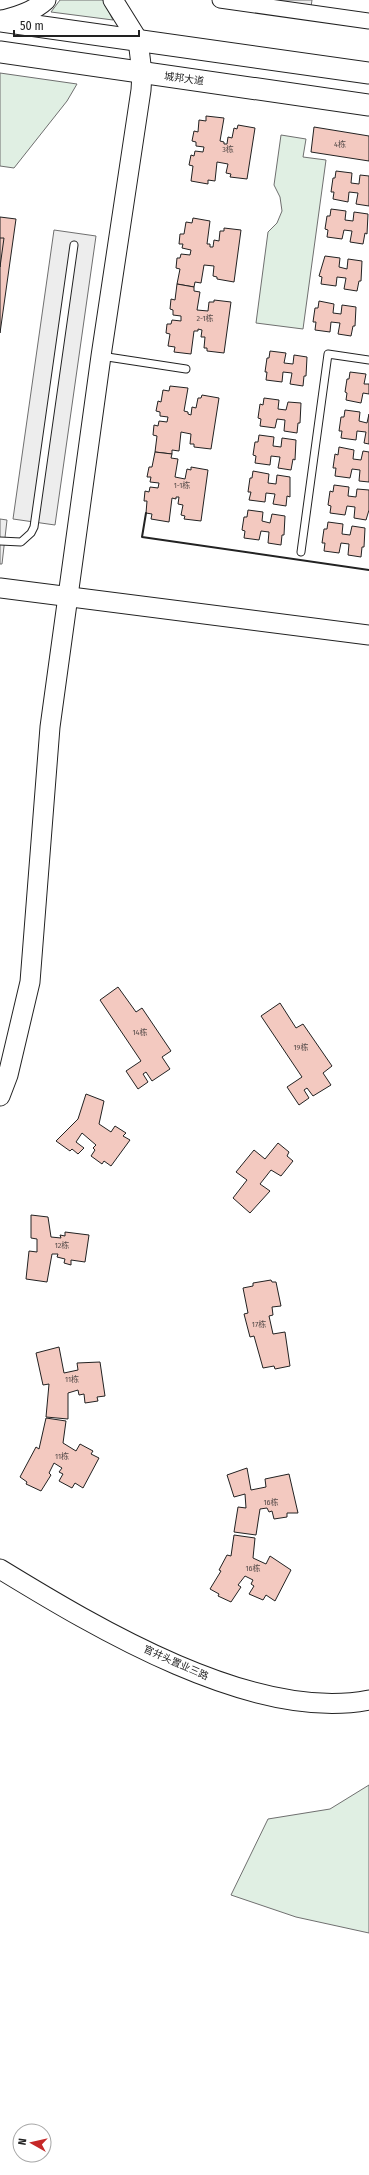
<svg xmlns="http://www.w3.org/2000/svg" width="369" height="2175" font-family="'Fira Sans Condensed','Noto Sans SC',sans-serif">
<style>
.green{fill:#e0efe3;stroke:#6f6f6f}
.parking{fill:#ededed;stroke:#6f6f6f}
.building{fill:#f3c9c0;stroke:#222}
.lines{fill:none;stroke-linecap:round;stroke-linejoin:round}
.service-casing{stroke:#222;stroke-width:9}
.minor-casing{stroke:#222;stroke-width:17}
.tertiary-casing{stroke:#222;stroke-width:21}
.secondary-casing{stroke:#222;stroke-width:23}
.service{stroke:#fff;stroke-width:7}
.minor{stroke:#fff;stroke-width:15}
.tertiary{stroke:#fff;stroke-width:19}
.secondary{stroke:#fff;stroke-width:21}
.wall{stroke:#222;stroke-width:2}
.labels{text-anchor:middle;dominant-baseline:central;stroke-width:3;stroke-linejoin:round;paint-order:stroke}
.number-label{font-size:8px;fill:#564c4a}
.street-label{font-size:10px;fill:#222;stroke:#fff}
</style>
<rect width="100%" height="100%" fill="#fff"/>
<!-- green -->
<g class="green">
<polygon points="60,0 103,0 113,20 51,12"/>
<polygon points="0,73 77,84 67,101 14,168 0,166"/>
<polygon points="281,135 306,139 303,157 326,160 303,329 256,323 268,232 277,223 282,211 280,197 274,185"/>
<polygon points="369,1785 369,1933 296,1917 231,1895 268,1819 330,1809"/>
</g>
<!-- parking -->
<g class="parking">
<polygon points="262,0 312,0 311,7"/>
<polygon points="54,230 96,236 55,525 13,519"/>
<polygon points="0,519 7,520 2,564 0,564"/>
</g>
<!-- building -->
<g class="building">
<polygon points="206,116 224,118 220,141 224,142 224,144 227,144 228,137 232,138 234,128 237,129 238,125 255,128 247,179 230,177 231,174 226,173 228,164 217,162 215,181 208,180 208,184 191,181 193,166 189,165 191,155 194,156 195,151 203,152 204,147 196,146 196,142 192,141 194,131 198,132 199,120 206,121"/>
<polygon points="314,127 369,136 369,161 311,152"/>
<polygon points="336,171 352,173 351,183 359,184 360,175 369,176 369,206 356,204 358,193 349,192 348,202 333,199 334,192 331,192 333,178 335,178"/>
<polygon points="331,209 346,211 345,220 353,221 354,212 368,214 367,234 365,233 363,244 350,242 352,231 344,230 342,239 327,237 328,230 325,229 327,216 330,216"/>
<polygon points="0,217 16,219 0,333"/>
<polygon points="193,218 210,221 207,244 210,244 210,247 213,247 214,240 219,241 220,231 224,231 224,228 241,230 234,282 217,279 217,277 213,276 214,266 204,265 201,283 195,282 194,287 177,284 180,269 176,268 177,258 180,258 181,254 190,255 191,250 182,248 183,244 179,244 180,234 184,234 186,222 192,223"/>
<polygon points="0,238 4,238 0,267"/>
<polygon points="325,256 340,258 339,267 347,269 348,259 362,261 361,281 359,281 357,291 344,289 346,278 337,277 336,286 321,284 322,277 319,276"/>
<polygon points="177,284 194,287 194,291 200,292 197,310 208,311 209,302 214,302 214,300 231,302 224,353 207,351 207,348 204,348 205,337 201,337 202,330 198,329 198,331 194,331 191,354 174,352 175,347 168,346 170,334 166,333 167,324 171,324 172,320 181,321 181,316 173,315 173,310 170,309 171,299 175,300"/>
<polygon points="319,301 334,304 333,313 341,314 342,305 356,307 355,326 353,326 351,336 338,334 340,323 331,322 330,332 315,330 316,322 313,322 315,308 318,308"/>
<polygon points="270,351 286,353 284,363 293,364 294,355 307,357 306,376 304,376 303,386 290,384 292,373 283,372 282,382 266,380 267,372 265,372 267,358 269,358"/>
<polygon points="350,372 366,374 364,384 369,384 369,394 363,393 361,403 346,400 347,393 345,392 347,379 349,379"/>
<polygon points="170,386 188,388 184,411 188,412 188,414 191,415 192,407 196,408 198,398 201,398 202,395 219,398 211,449 194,447 194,444 190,444 191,434 181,432 179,451 172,450 172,454 155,452 157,436 153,435 154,425 158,426 159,421 167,422 168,417 160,416 160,412 156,411 158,401 161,402 163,390 169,391"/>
<polygon points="264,398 279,400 278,409 286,410 288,402 301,403 300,423 298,423 297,433 284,431 285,420 277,419 275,428 260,426 261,419 258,418 260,404 263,405"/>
<polygon points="345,410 360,412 359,421 367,423 369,414 369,444 364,443 366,432 357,431 356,440 341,438 342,431 339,431 341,417 344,417"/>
<polygon points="259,435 274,437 273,446 281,447 282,438 296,440 295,460 293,459 291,470 278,468 280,457 271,456 270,465 255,463 256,456 253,455 255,442 258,442"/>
<polygon points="339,447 354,450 353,459 361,460 363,451 369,452 369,482 359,481 360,470 352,469 350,478 335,476 336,468 333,468 335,454 338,455"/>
<polygon points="155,452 172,454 171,458 178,459 175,477 185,479 187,469 191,470 191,467 208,470 201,521 184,519 185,516 181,515 183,505 178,504 179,497 176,497 176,499 172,498 169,522 151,519 152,514 146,513 147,501 144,501 145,491 149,492 150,487 158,488 159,483 150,482 151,477 147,477 149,467 152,467"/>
<polygon points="253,471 269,474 268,483 276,484 277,475 290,477 290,497 287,496 286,506 273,504 275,494 266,493 265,502 249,500 251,492 248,492 250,478 252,478"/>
<polygon points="334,485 349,487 348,496 356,497 357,489 369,490 369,510 366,520 354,518 355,507 347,506 345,515 330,513 331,506 328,505 330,491 333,492"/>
<polygon points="248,510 263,512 262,521 270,523 272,514 285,516 284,535 282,535 281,545 268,543 269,532 261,531 259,540 244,538 245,531 242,530 244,517 247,517"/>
<polygon points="328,522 343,524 342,534 350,535 352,526 365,528 364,547 362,547 361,557 348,555 349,544 341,543 339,553 324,551 325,543 322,543 324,529 327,529"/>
<polygon points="118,987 136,1012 142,1008 171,1051 162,1057 170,1069 152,1081 146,1072 143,1074 148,1082 138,1089 126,1071 141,1061 100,1000"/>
<polygon points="280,1003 296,1028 303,1024 332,1066 323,1073 331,1085 313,1096 307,1088 304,1090 309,1098 299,1105 287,1087 302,1077 261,1016"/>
<polygon points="86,1094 104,1101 99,1124 111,1132 115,1126 126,1133 123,1136 130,1140 111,1166 104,1161 102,1164 91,1156 95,1150 93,1148 96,1145 82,1133 76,1142 84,1148 78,1154 72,1149 70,1151 56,1141 78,1119"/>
<polygon points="278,1143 289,1152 287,1156 293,1161 281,1176 271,1170 260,1184 270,1191 250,1213 233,1198 247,1180 236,1172 254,1150 265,1159"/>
<polygon points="31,1215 48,1217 51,1237 61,1238 60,1235 65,1236 65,1232 89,1235 85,1262 71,1260 71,1265 64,1263 65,1259 57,1257 58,1254 52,1254 47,1282 26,1279 29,1251 37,1252 37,1239 31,1238"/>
<polygon points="271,1280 272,1282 276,1282 281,1306 272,1307 273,1315 269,1316 273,1334 285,1332 290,1366 275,1369 274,1366 263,1368 254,1336 250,1337 244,1314 248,1313 243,1288 253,1286 253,1283"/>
<polygon points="59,1347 64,1373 78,1370 77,1363 100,1362 105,1396 97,1397 98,1401 85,1403 84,1394 79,1395 78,1390 68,1393 68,1419 46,1417 49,1384 43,1385 36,1353"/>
<polygon points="46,1418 66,1421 63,1443 76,1451 80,1444 93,1451 91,1454 99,1458 83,1488 75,1483 72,1488 59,1481 63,1474 59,1472 62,1468 54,1463 49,1473 51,1475 41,1491 26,1484 27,1482 20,1477 36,1447 39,1449"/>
<polygon points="247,1468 251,1490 266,1487 265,1479 289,1474 298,1513 287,1513 287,1517 274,1519 272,1511 269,1512 267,1508 260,1509 256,1535 234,1532 238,1507 246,1508 245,1494 234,1497 227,1475"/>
<polygon points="234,1535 255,1538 253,1558 266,1564 270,1556 291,1570 275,1601 266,1595 263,1600 249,1594 254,1586 251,1584 253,1580 245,1576 238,1585 241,1587 231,1602 218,1596 219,1594 210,1589 221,1571 219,1570 227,1555 231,1556"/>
</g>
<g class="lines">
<!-- service casing -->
<g class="service-casing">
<g id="service">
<polyline points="101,356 186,369"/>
<polyline points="0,541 21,542 31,533 34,527 74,245"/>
<polyline points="301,552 328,354 369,360"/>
</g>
</g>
<!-- minor casing -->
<g class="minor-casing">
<polyline id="minor" points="220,0 369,21"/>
</g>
<!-- tertiary casing -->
<g class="tertiary-casing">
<g id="tertiary">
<path d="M0 21C17 16 33 12 46 0"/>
<polyline points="0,588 369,635"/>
<polyline points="0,1096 8,1075 30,982 50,727 101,356 141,90 142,73 138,40 113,0"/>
<path d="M0 1569C95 1627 254 1723 369 1700"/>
</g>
</g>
<!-- secondary casing -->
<g class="secondary-casing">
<g id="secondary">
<polyline points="0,21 369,73"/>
<polyline points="0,52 369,105"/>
</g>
</g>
<!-- service -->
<use href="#service" class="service"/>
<!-- minor -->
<use href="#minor" class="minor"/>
<!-- tertiary -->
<use href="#tertiary" class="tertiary"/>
<!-- secondary -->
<use href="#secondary" class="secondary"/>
<!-- wall -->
<polyline class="wall" points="146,513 142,537 369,570"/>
</g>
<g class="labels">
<!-- number labels -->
<g class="number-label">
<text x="340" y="144">4栋</text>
<text x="228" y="149">3栋</text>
<text x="205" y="318">2-1栋</text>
<text x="182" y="485">1-1栋</text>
<text x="140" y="1032">14栋</text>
<text x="301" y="1047">19栋</text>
<text x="62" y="1245">12栋</text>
<text x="259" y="1324">17栋</text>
<text x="72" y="1379">11栋</text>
<text x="62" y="1456">11栋</text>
<text x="271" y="1502">16栋</text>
<text x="253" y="1568">16栋</text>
</g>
<!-- street labels -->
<g class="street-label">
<text transform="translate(184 79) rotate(8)">城邦大道</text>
<text transform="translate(176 1663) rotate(24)">官井头置业三路</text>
</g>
</g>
<!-- north arrow -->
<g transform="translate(32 2143) rotate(278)"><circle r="19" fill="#ffffff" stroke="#a7a7a7"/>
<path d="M0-3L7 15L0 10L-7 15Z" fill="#c62828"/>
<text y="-6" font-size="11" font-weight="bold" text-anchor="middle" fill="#222222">N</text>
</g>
<!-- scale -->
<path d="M14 30v6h125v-6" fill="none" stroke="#222222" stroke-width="2"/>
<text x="20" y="30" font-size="12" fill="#222222" stroke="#ffffff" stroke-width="3" paint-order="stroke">50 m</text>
</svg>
